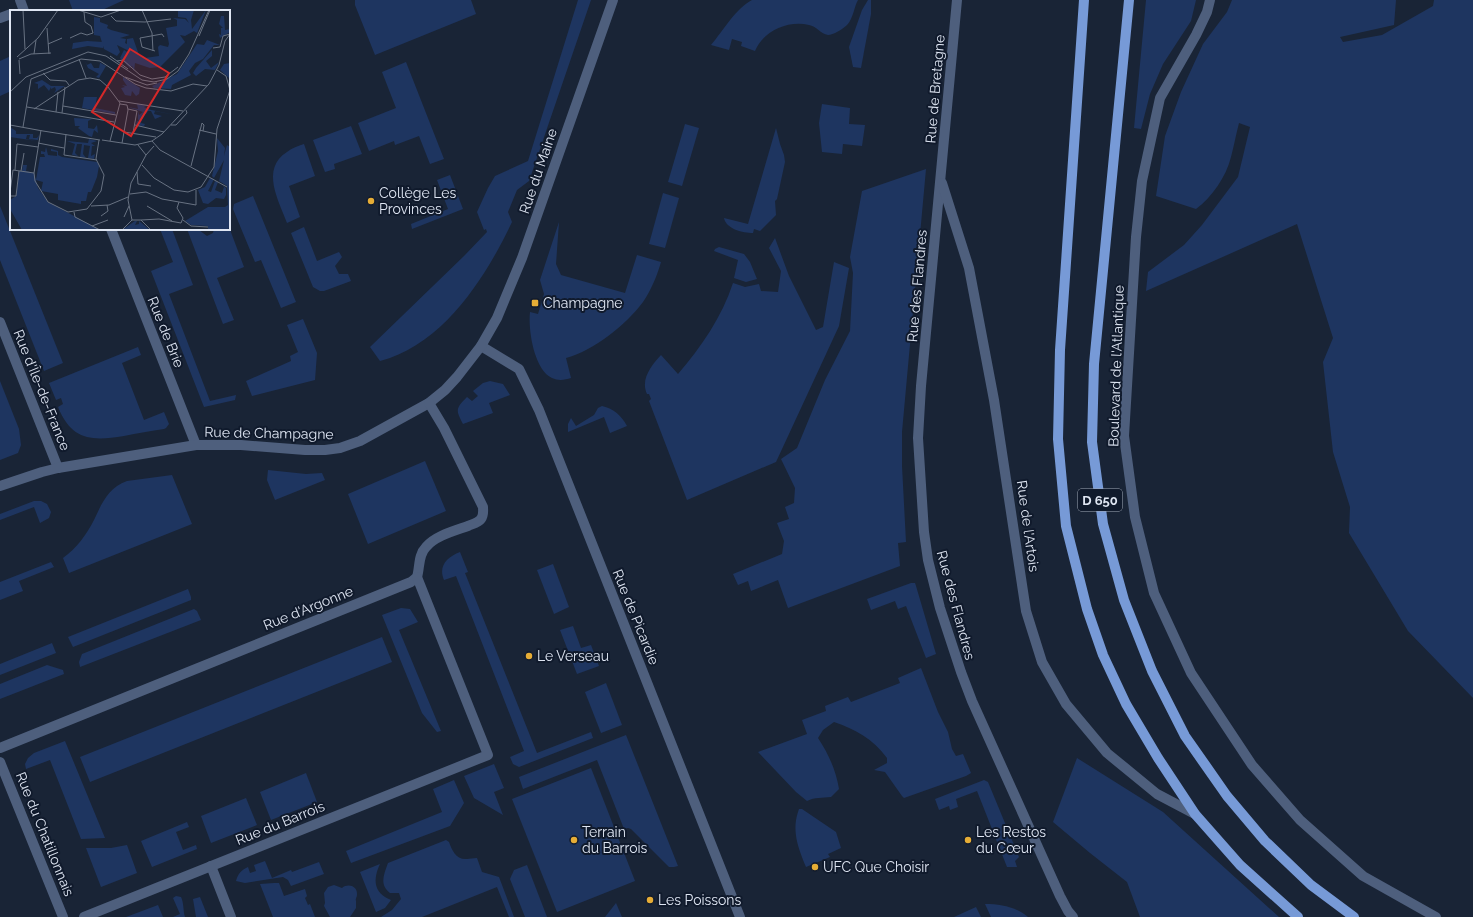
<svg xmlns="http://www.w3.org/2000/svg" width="1473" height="917" font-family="Raleway,sans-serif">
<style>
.green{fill:#1e3560}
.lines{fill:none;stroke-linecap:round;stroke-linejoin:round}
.minor{stroke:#4e5f7d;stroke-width:10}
.primary{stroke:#779ad7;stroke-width:10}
.poi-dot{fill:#e6ad36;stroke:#101a2c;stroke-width:1.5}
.labels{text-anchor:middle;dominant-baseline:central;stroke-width:4;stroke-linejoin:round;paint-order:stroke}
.shield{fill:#101a2c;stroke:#a1a9b7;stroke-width:1}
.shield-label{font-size:13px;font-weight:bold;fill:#dfe6f3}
.street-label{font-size:14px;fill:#dfe6f3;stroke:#101a2c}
.poi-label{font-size:14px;fill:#dfe6f3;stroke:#101a2c;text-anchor:start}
.inset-road{fill:none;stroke:#687282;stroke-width:1}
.view{fill:#d62828;fill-opacity:0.15;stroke:#d62828;stroke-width:2}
.inset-edge{fill:none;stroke:#dfe6f3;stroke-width:2}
</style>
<rect width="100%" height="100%" fill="#192436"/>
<!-- green -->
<g class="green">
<polygon points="69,0 124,0 100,11 73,11"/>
<polygon points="355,0 471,0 476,14 375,55 355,5"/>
<path d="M578 0H591L529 181 517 190 508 212 512 222C486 277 443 345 380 361L370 347 464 256 487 232 486 229 484 230 477 212 488 188 495 176 528 161Z"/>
<path d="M752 0H858C854 7 853 19 847 25 843 29 833 35 828 35 821 34 816 26 809 25 788 20 763 31 755 51L741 46 742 42 732 39 729 50 711 45C723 31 736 8 752 0Z"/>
<polygon points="868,0 871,0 871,14 861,68 853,67 849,47 862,10"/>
<polygon points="1146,0 1196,0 1191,21 1163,64 1150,94 1141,129 1134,128"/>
<path d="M1232 0H1396L1394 25 1340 37 1343 42 1382 35 1433 6 1434 0H1473V698L1408 631 1349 533 1350 507 1333 452 1323 362 1333 338 1297 224 1146 291 1148 272 1184 245 1202 225 1238 177 1250 127 1239 123C1236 134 1234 146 1231 157 1226 177 1212 197 1196 209L1156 196 1165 136 1181 92 1203 44 1227 12Z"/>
<polygon points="11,56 11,91 0,96 0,61"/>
<polygon points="406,62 444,159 430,164 419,136 395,145 394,141 369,151 358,123 396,108 382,72"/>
<polygon points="822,104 850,108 849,124 865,125 862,146 843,144 842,154 822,152 819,123"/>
<polygon points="685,124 699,128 682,186 668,182"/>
<polygon points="351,126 362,154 334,164 335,169 325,172 313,140"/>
<path d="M776 128 780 144 784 155 785 162 777 199 775 201 776 215 760 231 754 229 753 233C743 233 726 229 724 218L748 224Z"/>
<path d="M304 144 315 176 289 186 300 217 287 223C279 201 260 169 287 152 292 148 298 146 304 144Z"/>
<polygon points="926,169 902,432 902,466 906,542 898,543 900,566 788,608 778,580 751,591 748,581 738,585 733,574 782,554 784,541 777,523 789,519 785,507 794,503 795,488 781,459 797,448 825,380 850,331 853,273 850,257 862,191"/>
<polygon points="450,175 463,209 412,229 411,224 448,209 437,180"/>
<polygon points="663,193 679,198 665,248 649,244"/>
<polygon points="253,196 296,302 281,308 261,260 255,262 233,209 234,204"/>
<polygon points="0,206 63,363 44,371 0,260"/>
<path d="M559 222 556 264 561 275 625 293 637 255 661 262C657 276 651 290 643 302 626 325 593 351 566 358L571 378C565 380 558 381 552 378 534 369 528 330 530 312L538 314 544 294 540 280Z"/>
<polygon points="229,227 244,267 217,278 234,320 223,324 187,229 201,229 199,230 207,236 213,233 214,229 229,229"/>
<polygon points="304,227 317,261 339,252 342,257 335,266 339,274 348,274 351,281 324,291 320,291 313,287 291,233"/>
<polygon points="160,229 172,229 193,285 169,294 210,401 236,395 235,400 204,407 151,271 173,262"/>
<path d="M775 238 789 276 816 330 823 327 834 262 849 268 839 326 776 462 687 500 649 401 651 399 649 394H647C640 379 652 365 661 355L678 374C701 347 722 317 733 283L745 287 759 284 761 291 778 292 781 271 769 248Z"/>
<polygon points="719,247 744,254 750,262 757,279 746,282 734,278 738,260 714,251 715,249"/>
<polygon points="303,319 317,353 315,380 252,396 246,381 291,361 290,356 298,352 287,325"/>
<path d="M138 347 141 355 122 363 144 420 164 412 169 424 166 428 164 429C151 431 137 433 124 436 92 441 72 441 58 407L63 404 61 398 56 400 49 383Z"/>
<polygon points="0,381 19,429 21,445 18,453 0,460"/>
<path d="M490 381 503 384 510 395 489 403 493 413 463 424C456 410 455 409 467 397L472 401 478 396 473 391 483 383Z"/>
<path d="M602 406C614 409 621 415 627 426L610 433 604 417 568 432V424L571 418 576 426 594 415 598 408Z"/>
<polygon points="425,461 446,511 368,544 348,494"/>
<polygon points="268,470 306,474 322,473 325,480 275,500 267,480"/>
<path d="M172 475 192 524 69 573 63 558C76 549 87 534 94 520 102 503 108 488 127 481Z"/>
<polygon points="34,501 41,501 47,504 51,512 49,518 40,523 34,507 0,520 0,514"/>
<path d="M460 552 468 572 465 573 537 753 591 732 593 738 519 767 513 764 510 757 524 751 456 576 444 580C438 566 447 557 460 552Z"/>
<polygon points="51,562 54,567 19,581 23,591 0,600 0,582"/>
<polygon points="553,564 569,607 554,614 537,570"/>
<polygon points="911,583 915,583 916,586 936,654 926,658 906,606 898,609 895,601 871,610 867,599"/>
<polygon points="188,589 191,597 191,600 73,647 68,637"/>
<polygon points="401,608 410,609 418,622 399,630 441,731 437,732 422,713 382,615"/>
<polygon points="194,609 197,611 201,620 80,667 79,662 82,654"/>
<polygon points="573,626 581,648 591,645 599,666 577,674 560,630"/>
<polygon points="382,637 392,662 90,782 80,757"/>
<polygon points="52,643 56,653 0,675 0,664"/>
<polygon points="47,665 63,670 64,674 0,699 0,684"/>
<path d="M921 668 938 712 948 732 952 749 956 756 963 754 971 773 966 776 904 798 902 796 885 772 874 770 887 763V758C873 739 855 729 834 722L823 730 818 738C828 753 836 770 839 789L831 797C822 798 815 797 807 801L796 792 758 752 807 734 802 720 826 711 825 706 848 697 851 702 900 683 898 678Z"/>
<polygon points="606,683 622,725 601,733 585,692"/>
<polygon points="626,735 678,866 674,867 669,867 631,829 628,828 624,829 597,760 523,789 519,777"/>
<polygon points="65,741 105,838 81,839 50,760 26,769 25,764 28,758 34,753"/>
<polygon points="1077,758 1163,812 1279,917 1140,917 1127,882 1090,853 1053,822"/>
<polygon points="494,764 504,788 494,792 503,815 474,798 464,776"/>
<polygon points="591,768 635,881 557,912 512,799"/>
<polygon points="306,773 317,802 271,820 260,792"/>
<polygon points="454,780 464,803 450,826 351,863 346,851 442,812 433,789"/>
<polygon points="984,780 988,782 1019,857 1015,861 1017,867 1007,867 977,791 956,799 958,807 950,810 949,806 939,810 935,799"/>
<polygon points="246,798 257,825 211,843 201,816"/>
<path d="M799 809H802L836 832 841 848 828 854 830 857 806 867C798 847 791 830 799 809Z"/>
<polygon points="187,822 189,827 176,832 183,850 196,845 197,849 152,867 141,841"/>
<path d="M446 840 449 842C452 850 456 860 467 859 470 859 473 858 477 858L482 872 499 877 514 917H509L497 887 422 917H381L392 910 401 899 399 893H390C379 885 384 874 388 863Z"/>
<polygon points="127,845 137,873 101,887 86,848 111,848"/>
<path d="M265 861 272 878 291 870 292 872 319 862 324 874 291 886 288 880 283 877 245 883 236 881C238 874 241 870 248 867L250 873 256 871 254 865Z"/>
<path d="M380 864C373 879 373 893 391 900L385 908 376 912 360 872Z"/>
<polygon points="527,865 547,917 525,917 510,879 514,870"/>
<polygon points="274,883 279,883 284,896 305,889 307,896 305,898 308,905 310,904 315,917 273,917 260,884"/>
<path d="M334 885 342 888C348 883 358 886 357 895 357 897 355 899 356 901 356 904 356 906 356 908L350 917H330L324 906 325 903 324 893 328 887Z"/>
<path d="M176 896 181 897C184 903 183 911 185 917H173L180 914 173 898Z"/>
<polygon points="200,897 208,917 196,917 193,899"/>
<polygon points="616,903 622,917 605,917"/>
<path d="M985 904C1001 904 1016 907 1028 917H991Z"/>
<polygon points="158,905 163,917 126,917"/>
<polygon points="976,907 981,917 954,917"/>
</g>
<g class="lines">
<!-- minor -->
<g class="minor">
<polyline points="20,0 24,11"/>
<polyline points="957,0 921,386 918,438 924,532 928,560 940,608 961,672 972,701 1060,896 1068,911 1073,917"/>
<polyline points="1210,0 1207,12 1196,35 1160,98 1142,181 1136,237 1124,436 1135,517 1154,593 1191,673 1252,765 1300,820 1363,876 1436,917"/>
<polyline points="0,18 11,14"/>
<polyline points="942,183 969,268 994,400 1026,611 1042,662 1066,704 1107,753 1157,794 1195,814"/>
<polyline points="111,229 196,445"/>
<polyline points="0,322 58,468"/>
<polyline points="481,346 519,369 539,410 740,917"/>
<polyline points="0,486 42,472 58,468 196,445 241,445 305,450 325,450 340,448 360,441 429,403 445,390 457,377 481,346 497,318 522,258 613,0"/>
<path d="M0 748 411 582 417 577C420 567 418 555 426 547 435 536 454 531 468 526 472 524 478 523 481 519 484 515 483 511 483 507L444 428 429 403"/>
<polyline points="0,762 63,917"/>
<polyline points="211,866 231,917"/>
<polyline points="84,917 488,755 417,577"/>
</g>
<!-- primary -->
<g class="primary">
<polyline points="1084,0 1060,350 1058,439 1066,526 1087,609 1103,655 1126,704 1158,758 1195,814 1240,865 1298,917"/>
<polyline points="1129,0 1094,364 1092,442 1103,524 1124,600 1152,671 1185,736 1227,796 1265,841 1311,885 1354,917"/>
</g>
</g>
<!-- markers -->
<g class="poi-dot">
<circle cx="371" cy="201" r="4"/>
<rect x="531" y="299" width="8" height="8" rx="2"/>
<circle cx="529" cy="656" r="4"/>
<circle cx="574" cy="840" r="4"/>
<circle cx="968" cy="840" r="4"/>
<circle cx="815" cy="867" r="4"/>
<circle cx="650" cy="900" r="4"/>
</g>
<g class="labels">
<!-- shield labels -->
<rect class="shield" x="1078" y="489" width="44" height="22" rx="3"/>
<g class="shield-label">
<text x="1100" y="500">D 650</text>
</g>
<!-- street labels -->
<g class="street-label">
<text transform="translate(935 89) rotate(-85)">Rue de Bretagne</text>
<text transform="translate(538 171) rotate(-71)">Rue du Maine</text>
<text transform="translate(917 286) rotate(-85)">Rue des Flandres</text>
<text transform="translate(166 332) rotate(68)">Rue de Brie</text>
<text transform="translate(1116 366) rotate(-88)">Boulevard de l'Atlantique</text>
<text transform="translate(42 390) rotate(68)">Rue d'Île-de-France</text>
<text transform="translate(269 433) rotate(1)">Rue de Champagne</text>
<text transform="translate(1028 526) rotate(82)">Rue de l'Artois</text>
<text transform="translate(956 605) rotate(75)">Rue des Flandres</text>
<text transform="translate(308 608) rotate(-22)">Rue d'Argonne</text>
<text transform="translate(636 617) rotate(68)">Rue de Picardie</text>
<text transform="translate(280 823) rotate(-22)">Rue du Barrois</text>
<text transform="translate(45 834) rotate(68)">Rue du Chatillonnais</text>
</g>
<!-- poi labels -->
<g class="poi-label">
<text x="379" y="193">Collège Les<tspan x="379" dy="16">Provinces</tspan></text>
<text x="543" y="303">Champagne</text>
<text x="537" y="656">Le Verseau</text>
<text x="582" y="832">Terrain<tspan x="582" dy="16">du Barrois</tspan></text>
<text x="976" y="832">Les Restos<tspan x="976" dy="16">du Cœur</tspan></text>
<text x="823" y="867">UFC Que Choisir</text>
<text x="658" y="900">Les Poissons</text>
</g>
</g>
<!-- overview -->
<g transform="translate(10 10)">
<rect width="220" height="220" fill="#192436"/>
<path d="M168 0H184L181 10 182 19 196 0 187 23 184 21 175 26 170 25 175 32 150 57 140 58 125 53 124 61 122 56 120 58 110 48 114 40 119 43V41L107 35 110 42 107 46 94 39 90 26 84 25V7L90 8V12L98 15 97 18 101 20 120 25 110 28 116 29 115 33 117 34V29L123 28 129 45 135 48 149 46 148 37 150 35 158 37 159 34 156 18 167 16V10L163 8 175 9 179 13 176 8 168 7ZM211 6H214L215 20 220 19V22L210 28 209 24 211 25V18H213L209 14ZM197 30 210 35H204L193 49 185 53 179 61 181 65 162 75 161 79 144 78 142 76 167 64 187 34 194 35ZM77 31 93 32V38L78 36 62 39 63 33ZM202 40V46L196 51 201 58 209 52 205 60 195 59 186 66 183 63 186 58ZM75 51 77 55 81 53 84 58H89L90 53 87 51 96 56 89 68 86 67 89 64 78 58ZM220 53V68H219L210 60 214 54ZM113 67 130 78 129 84 126 86 122 81 121 86 115 85 111 78 115 77 112 75 117 76 113 70ZM32 70 41 76H55L44 83 46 80 45 77 41 79V77L39 81 34 75 28 79V74L24 73ZM74 87H87L85 98 105 102V104L72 98ZM127 94 136 96 134 97 136 98V102L137 99 165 105 145 101 144 104 152 106 145 109 141 101H138L136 104H133L131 113 135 114 134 116 126 115 127 111 131 112V110L129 112 128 109V101L129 105 133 102 118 97 128 99ZM64 108 82 109 78 111V118L84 119 87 115 88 123 84 120 82 127 79 126 68 118 70 116H65ZM0 117 6 121V124H23V128H27L29 125 28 130 19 129 20 125H17L16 129 27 131 0 127ZM207 128 215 138 214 146 217 135 220 137V214L218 220H198V216L181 215 175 211 198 197H215L218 195 217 176 209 171 214 150 204 168 202 166 208 141ZM79 129 87 131 81 133 85 136H82L81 146 85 144 84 149 78 148 80 136 74 135 73 144 76 148 70 147 72 134H67L65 143 68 146 62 145 65 134 57 131 78 133ZM36 137 38 145 47 146V142L41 141V139L48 141V145L52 147 87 152 89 156 87 167 81 182H78L76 191H71V194L48 190V184L31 181 33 172 26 170 30 147H35L34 144H31V141L35 142ZM13 155H17L16 161 24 163 28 178 38 192 90 220H12L0 199V190L6 186 9 161H12ZM200 168 204 169 198 181 201 182 205 171 208 172 205 180 212 183 214 177 209 173 216 178V185L214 189 206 188 198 194 193 193 188 180 195 177ZM125 211H127L125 215 129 214V211L140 220H112Z" fill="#1e3560"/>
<path class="inset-road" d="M13 0 15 39M68 0 91 7 111 0M132 0 142 23 143 41M101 6 106 11 135 12 161 9M37 18 39 44M189 26 200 0M60 28 71 23 77 25 83 23 81 16 75 12 74 2M38 34 52 28M203 38 210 37 213 26 220 24M145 41 132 37 130 28 152 24 154 27M24 44 26 30M100 46 118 59M7 47 28 28 48 0M9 49 21 44 41 43M69 49 76 68M9 50 10 64M107 51 113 50 130 65 142 69 155 67 168 57M207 60 216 66 220 80M33 63 40 70 56 71 59 75M115 67 137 75 147 73M0 82 16 67 78 42 96 46 132 70 144 72 157 69 168 61 179 44 199 0M109 91 173 101M110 94 117 95 118 100 112 133M53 96 106 105M17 97 104 112M24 99 68 70 80 68 90 70 98 77 110 93 100 131M118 99 127 101 123 123M46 102 48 82M52 103 55 77M0 115 33 121M125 115 154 122M161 115H166L177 103 176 100M13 117 21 69 71 49 90 51 125 74 136 78 161 81 183 74 197 76M31 120 24 163 25 171 38 192 58 202 77 199 91 181 94 165 86 149 89 130M189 120 206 124M33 121 90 130M114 122 146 127M56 124 54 145 87 150M92 130 125 135 142 131 152 124 199 74 209 55 215 31 220 24M142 131 150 140 217 177M28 133 54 138M128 135 136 145M136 145 144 136M132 155 144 168 164 180 178 182 191 177 204 157 207 119 220 80M181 156 192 113 194 115 193 121M5 160 7 134 28 137M11 161 14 143M127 162 128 174 141 176M0 182 3 160 24 163M120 184 136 182 152 189 169 192M0 186H6L9 161M81 196 99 195 118 187M137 196 162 211M64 202 65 207 90 220M91 206 98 201 97 195M114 207 119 196M122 210 118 190 121 173 136 145M122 210H131L141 220M131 210 149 209 171 213 173 208 167 198 169 192 186 195V180M173 210 181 216 198 217M82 216 98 210M112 220 122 210"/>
<path class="view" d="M120 39 159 63 121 126 82 102Z"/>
<rect width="220" height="220" class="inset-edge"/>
</g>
</svg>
